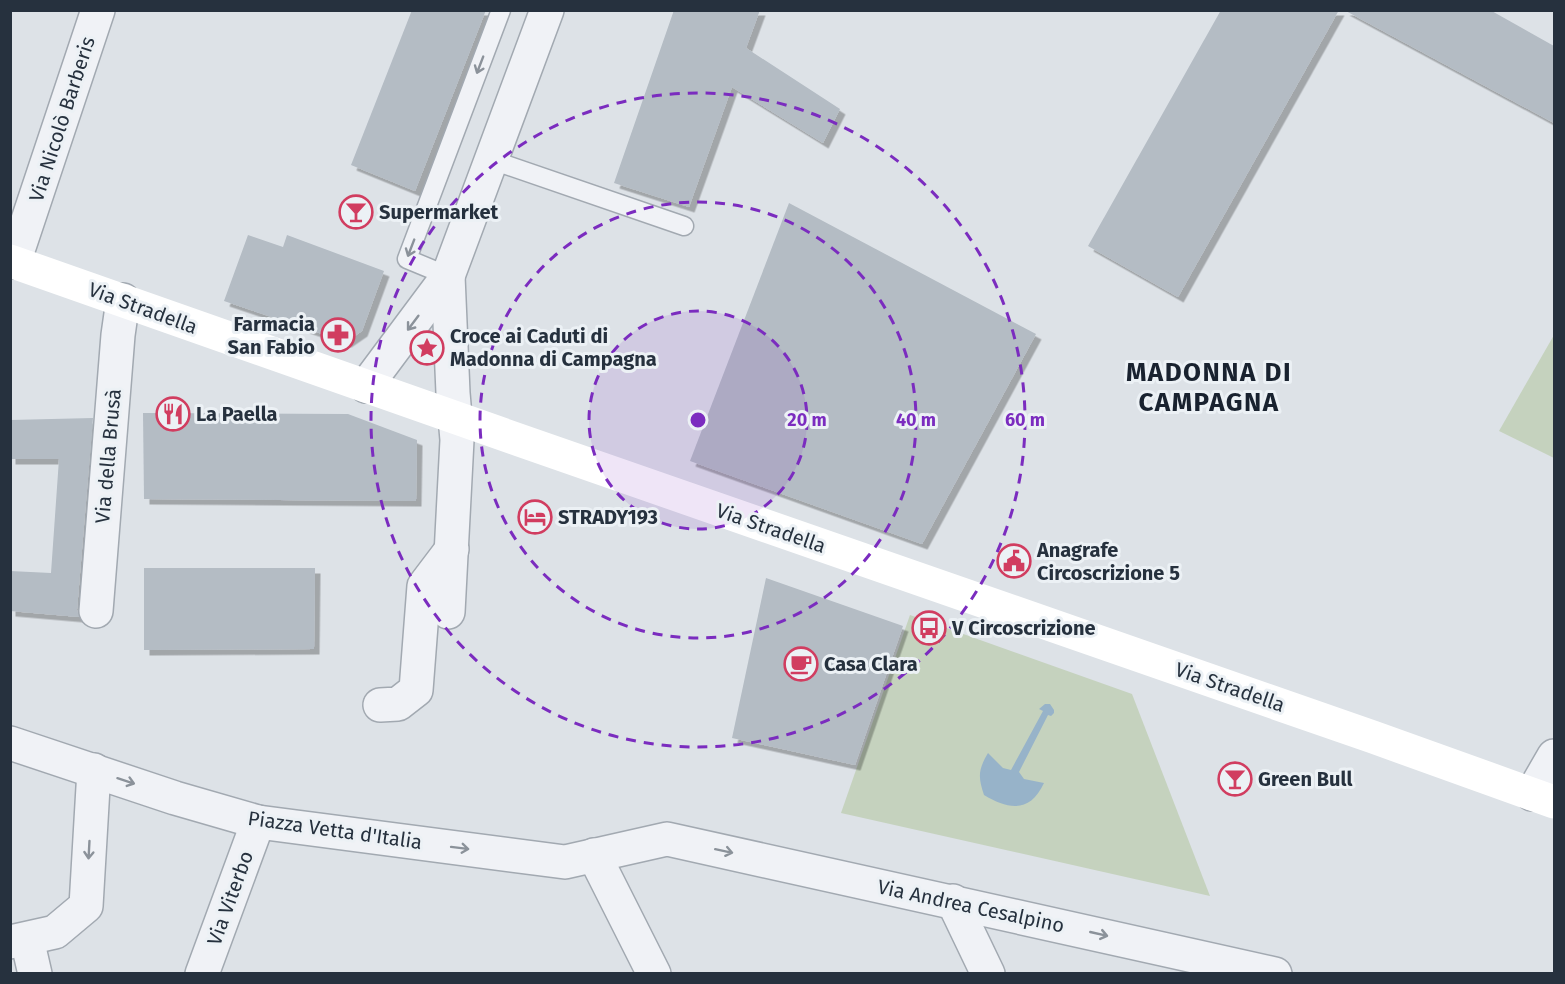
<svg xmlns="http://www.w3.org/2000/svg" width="1565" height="984" font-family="'Fira Sans',sans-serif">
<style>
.green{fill:#c5d2be}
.water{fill:#97b3c9}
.building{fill:#b4bcc4;filter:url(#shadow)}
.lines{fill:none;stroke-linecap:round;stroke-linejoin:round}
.lane-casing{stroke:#a2a9b1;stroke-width:21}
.street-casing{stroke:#a2a9b1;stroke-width:36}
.lane{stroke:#f0f2f6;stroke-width:18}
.street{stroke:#f0f2f6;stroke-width:33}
.secondary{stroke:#fff;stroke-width:33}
.oneway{stroke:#8b929a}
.ring{fill:none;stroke:#7b2cbf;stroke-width:3;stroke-dasharray:10 8}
.labels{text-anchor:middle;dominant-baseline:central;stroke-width:6;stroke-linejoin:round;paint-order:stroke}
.street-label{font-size:20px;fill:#26313e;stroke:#ecf1f5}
.poi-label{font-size:20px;font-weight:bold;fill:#26313e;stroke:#ecf1f5;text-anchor:start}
.district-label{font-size:26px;font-weight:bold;letter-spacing:1.5px;fill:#19222f;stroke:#ecf1f5}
.centre{fill:#7b2cbf;stroke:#ecf1f5;stroke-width:3}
.ring-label{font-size:18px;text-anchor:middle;font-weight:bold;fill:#7b2cbf;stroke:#ecf1f5;stroke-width:6;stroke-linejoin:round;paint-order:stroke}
</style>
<defs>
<filter id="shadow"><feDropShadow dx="5.5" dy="5.5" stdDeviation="0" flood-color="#0004"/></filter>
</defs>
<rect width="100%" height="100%" fill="#dde2e7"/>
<!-- green -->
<g class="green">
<polygon points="1554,335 1554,458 1499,431"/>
<polygon points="910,615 1132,694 1210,896 841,813"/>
</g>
<!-- water -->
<path class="water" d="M1045 704H1050L1054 710V713L1051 716 1048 715 1019 772 1024 779 1044 783C1030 813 1009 810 984 795 978 777 978 770 988 753L1003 768 1011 770 1043 711 1039 709Z"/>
<!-- building -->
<g class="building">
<polygon points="412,10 486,10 415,191 351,165"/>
<polygon points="674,10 760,10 746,48 840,109 823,143 732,87 689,207 614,183"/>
<polygon points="1221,10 1339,10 1178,297 1088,246"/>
<polygon points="1344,10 1490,10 1554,46 1554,123"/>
<polygon points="789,203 1036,334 922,544 690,461"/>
<polygon points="248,235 283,247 287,235 384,271 362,331 346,342 224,301"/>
<polygon points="143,413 348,414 417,440 416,501 144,499"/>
<polygon points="93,418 77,610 79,617 10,611 10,571 51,573 59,459 10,459 10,420"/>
<polygon points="144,568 315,568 314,649 144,650"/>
<polygon points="766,578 903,626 855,765 732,738"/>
</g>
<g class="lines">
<!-- lane casing -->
<g class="lane-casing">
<g id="lane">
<polyline points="492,160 684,226"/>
<polyline points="448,276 407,259 501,10"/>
</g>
</g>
<!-- street casing -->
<g class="street-casing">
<g id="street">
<polyline points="14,262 98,10"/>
<polyline points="448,276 453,393 457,440 448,612"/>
<polyline points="366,386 448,276 547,10"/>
<polyline points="96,611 118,335 123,300"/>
<polyline points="380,705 398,704 416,690 424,586 452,549"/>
<polyline points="10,743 175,798 258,822 565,862 667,839 1275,974"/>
<polyline points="1532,794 1554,756"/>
<polyline points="594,855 654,974"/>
<polyline points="953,901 988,974"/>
<polyline points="27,939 35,974"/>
<polyline points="10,942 55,932 86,906 94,770"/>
<polyline points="202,974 258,822"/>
</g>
</g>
<!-- lane -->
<use href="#lane" class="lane"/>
<!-- street -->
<use href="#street" class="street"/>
<!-- secondary -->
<polyline class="secondary" points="10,261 519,440 1373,737 1554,802"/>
</g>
<!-- one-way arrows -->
<defs><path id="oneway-shaft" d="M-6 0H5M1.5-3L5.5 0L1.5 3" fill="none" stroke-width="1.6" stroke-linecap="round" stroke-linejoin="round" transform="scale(1.5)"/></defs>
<g class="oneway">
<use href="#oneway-shaft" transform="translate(480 65) rotate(111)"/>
<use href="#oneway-shaft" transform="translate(411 248) rotate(111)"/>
<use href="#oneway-shaft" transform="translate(413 323) rotate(127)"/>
<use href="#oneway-shaft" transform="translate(126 781) rotate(18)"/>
<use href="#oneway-shaft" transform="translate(460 848) rotate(7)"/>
<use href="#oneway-shaft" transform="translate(89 850) rotate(93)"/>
<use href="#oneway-shaft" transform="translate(724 851) rotate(12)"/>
<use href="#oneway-shaft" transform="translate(1099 934) rotate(13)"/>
</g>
<!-- distance rings -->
<circle cx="698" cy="420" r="109" fill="#7b2cbf" fill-opacity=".12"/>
<g class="ring">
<circle cx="698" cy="420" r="109"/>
<circle cx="698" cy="420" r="218"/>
<circle cx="698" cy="420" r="327"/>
</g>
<!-- icons -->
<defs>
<g id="bar-ring" transform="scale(1.725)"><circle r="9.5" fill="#ecf1f5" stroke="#d13d60" stroke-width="1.5"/><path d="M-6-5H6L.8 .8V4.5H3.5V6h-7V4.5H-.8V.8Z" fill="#d13d60"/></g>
<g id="pharmacy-ring" transform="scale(1.725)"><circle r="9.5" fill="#ecf1f5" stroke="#d13d60" stroke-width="1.5"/><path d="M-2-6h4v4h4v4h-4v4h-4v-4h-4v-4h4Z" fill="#d13d60"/></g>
<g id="sight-ring" transform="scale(1.725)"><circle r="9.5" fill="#ecf1f5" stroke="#d13d60" stroke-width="1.5"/><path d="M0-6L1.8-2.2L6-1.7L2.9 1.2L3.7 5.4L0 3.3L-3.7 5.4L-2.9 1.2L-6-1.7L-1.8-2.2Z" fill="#d13d60"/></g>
<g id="restaurant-ring" transform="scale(1.725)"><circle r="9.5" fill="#ecf1f5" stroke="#d13d60" stroke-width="1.5"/><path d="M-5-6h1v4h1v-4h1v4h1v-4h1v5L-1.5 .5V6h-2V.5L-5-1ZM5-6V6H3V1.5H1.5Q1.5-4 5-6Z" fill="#d13d60"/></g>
<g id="hotel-ring" transform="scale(1.725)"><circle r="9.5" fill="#ecf1f5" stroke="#d13d60" stroke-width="1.5"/><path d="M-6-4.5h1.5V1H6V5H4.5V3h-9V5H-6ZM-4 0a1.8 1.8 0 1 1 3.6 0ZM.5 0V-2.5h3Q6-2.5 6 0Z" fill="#d13d60"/></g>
<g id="civic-ring" transform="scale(1.725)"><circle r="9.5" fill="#ecf1f5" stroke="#d13d60" stroke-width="1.5"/><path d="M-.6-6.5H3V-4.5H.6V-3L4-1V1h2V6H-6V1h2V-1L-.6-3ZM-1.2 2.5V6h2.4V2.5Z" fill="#d13d60"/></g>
<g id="bus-ring" transform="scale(1.725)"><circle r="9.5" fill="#ecf1f5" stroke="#d13d60" stroke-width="1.5"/><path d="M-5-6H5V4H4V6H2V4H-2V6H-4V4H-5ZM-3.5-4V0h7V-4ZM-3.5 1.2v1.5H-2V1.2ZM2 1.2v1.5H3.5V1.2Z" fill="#d13d60"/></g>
<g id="cafe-ring" transform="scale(1.725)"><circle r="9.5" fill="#ecf1f5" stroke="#d13d60" stroke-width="1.5"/><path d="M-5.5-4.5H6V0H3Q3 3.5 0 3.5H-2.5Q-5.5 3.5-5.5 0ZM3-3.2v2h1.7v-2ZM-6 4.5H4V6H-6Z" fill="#d13d60"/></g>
</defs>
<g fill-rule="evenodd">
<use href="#bar-ring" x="356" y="212"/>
<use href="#pharmacy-ring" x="338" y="335"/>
<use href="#sight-ring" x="427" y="348"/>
<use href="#restaurant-ring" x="173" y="414"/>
<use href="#hotel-ring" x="535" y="517"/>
<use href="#civic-ring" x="1014" y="561"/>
<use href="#bus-ring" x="929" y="628"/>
<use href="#cafe-ring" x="801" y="664"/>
<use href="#bar-ring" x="1235" y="779"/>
</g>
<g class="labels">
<!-- street labels -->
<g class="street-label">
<text transform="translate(62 119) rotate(-72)">Via Nicolò Barberis</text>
<text transform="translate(143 308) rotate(20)">Via Stradella</text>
<text transform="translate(108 456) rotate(-85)">Via della Brusà</text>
<text transform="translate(771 528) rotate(19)">Via Stradella</text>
<text transform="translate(1230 687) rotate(19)">Via Stradella</text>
<text transform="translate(335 830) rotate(8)">Piazza Vetta d'Italia</text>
<text transform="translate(230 898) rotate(-70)">Via Viterbo</text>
<text transform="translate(971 906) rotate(12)">Via Andrea Cesalpino</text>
</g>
<!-- poi labels -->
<g class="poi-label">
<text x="379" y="212">Supermarket</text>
<text x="315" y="324" text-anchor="end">Farmacia<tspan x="315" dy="23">San Fabio</tspan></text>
<text x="450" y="336">Croce ai Caduti di<tspan x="450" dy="23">Madonna di Campagna</tspan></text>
<text x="196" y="414">La Paella</text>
<text x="558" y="517">STRADY193</text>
<text x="1037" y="550">Anagrafe<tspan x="1037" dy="23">Circoscrizione 5</tspan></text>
<text x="952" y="628">V Circoscrizione</text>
<text x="824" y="664">Casa Clara</text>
<text x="1258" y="779">Green Bull</text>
</g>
<!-- district labels -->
<g class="district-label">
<text x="1209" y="372">MADONNA DI<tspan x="1209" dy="30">CAMPAGNA</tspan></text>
</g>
</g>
<circle cx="698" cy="420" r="9" class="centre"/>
<g class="ring-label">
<text x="807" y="426">20 m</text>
<text x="916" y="426">40 m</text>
<text x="1025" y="426">60 m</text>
</g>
<!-- border -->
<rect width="1565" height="984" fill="none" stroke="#26313e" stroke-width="24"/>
</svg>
